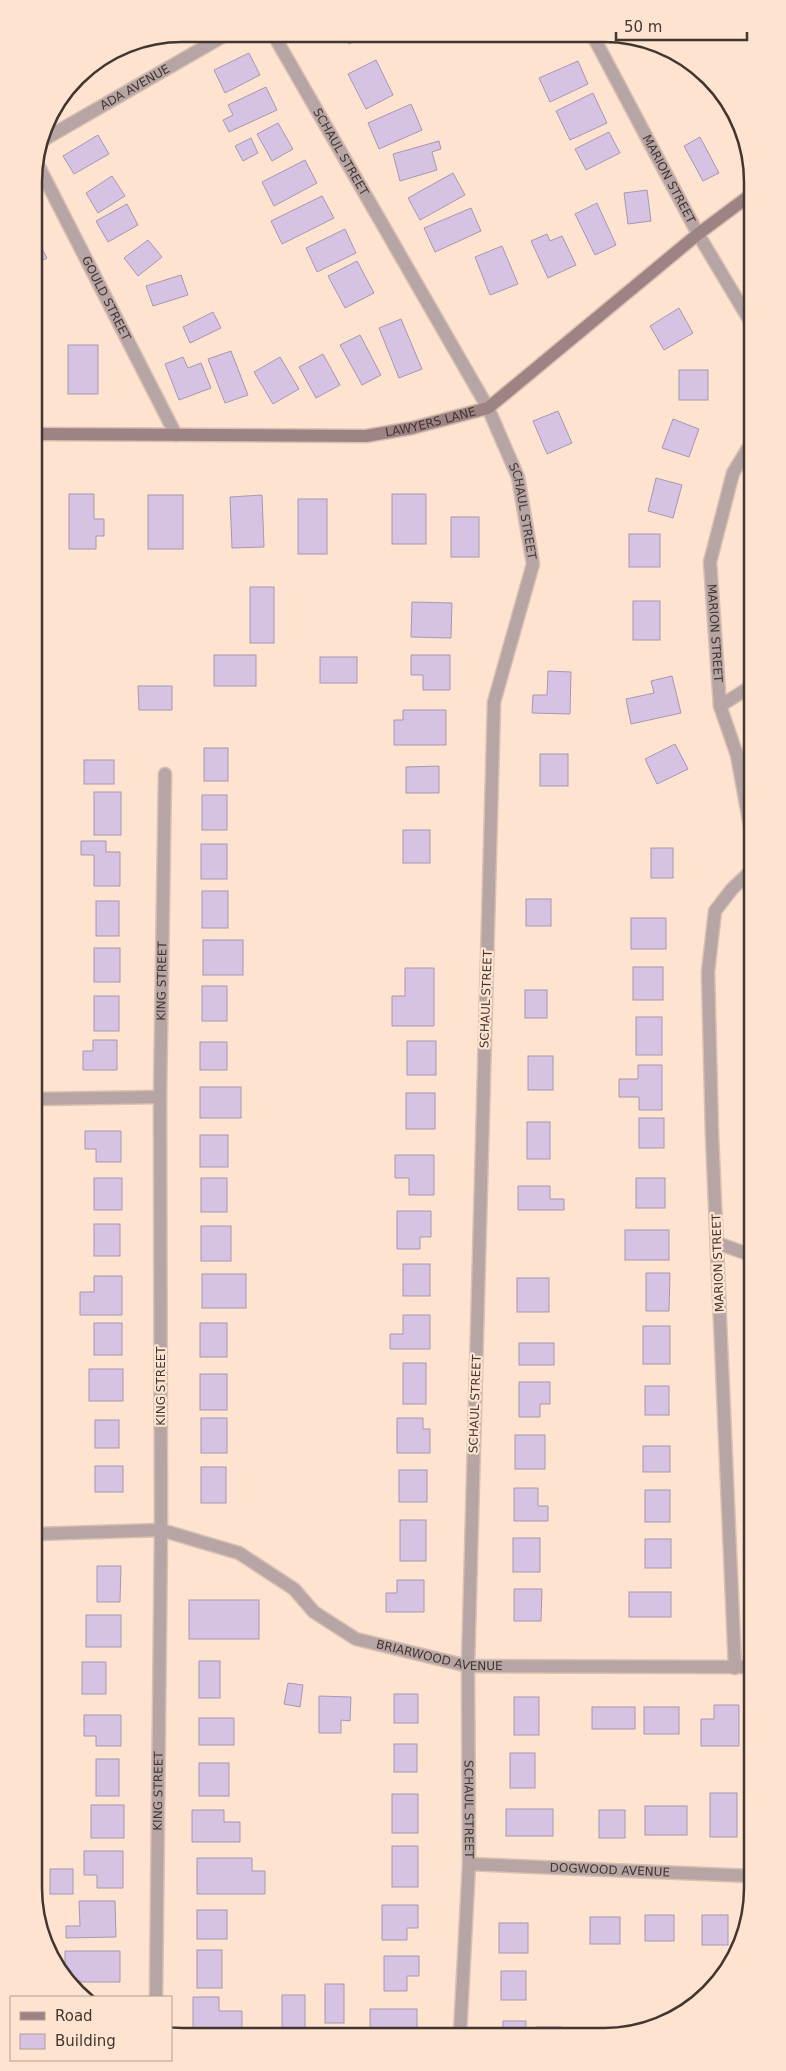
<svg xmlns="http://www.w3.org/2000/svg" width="786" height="2071" font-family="'DejaVu Sans',sans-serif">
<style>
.building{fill:#d6c3e3;stroke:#a698b0}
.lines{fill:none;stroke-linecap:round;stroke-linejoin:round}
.street-casing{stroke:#d8c1b1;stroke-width:15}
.secondary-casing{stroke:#d8c1b1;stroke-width:15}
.street{stroke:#b7a4a5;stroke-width:12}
.secondary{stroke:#9e8384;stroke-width:12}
.labels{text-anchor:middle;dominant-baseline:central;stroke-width:4.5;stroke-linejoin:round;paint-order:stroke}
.street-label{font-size:12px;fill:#423730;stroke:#fee3d1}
.rim{fill:none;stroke:#423730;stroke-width:2.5}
</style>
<rect width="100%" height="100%" fill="#fee3d1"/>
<!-- building -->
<g class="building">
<polygon points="344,35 366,35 349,44"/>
<polygon points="249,53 260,75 225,93 214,70"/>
<polygon points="376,60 393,95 366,109 348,74"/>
<polygon points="578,61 588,84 550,102 539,78"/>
<polygon points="266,87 277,110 229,132 223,120 233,115 228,105"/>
<polygon points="593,93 607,123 570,140 556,111"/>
<polygon points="411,104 422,130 379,149 368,123"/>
<polygon points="278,123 293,149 272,161 257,134"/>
<polygon points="609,132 620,153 586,170 575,149"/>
<polygon points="98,135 109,154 74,174 63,156"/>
<polygon points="700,137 719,173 703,181 684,146"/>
<polygon points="251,138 258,153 243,161 235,146"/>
<polygon points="439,141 441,149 432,152 437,170 400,181 393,154"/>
<polygon points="305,160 317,183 274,206 262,182"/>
<polygon points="453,173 465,195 420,220 408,198"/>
<polygon points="112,176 125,196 98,213 86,193"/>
<polygon points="647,190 651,221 628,224 624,193"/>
<polygon points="322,196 334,218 282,244 271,221"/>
<polygon points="597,203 616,245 595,255 575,214"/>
<polygon points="127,204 138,225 108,242 96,221"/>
<polygon points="471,208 481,231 435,252 424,228"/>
<polygon points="345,229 356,253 317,272 306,248"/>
<polygon points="547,234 550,241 562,236 576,265 548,278 531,241"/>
<polygon points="35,236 47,258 34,265 34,237"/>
<polygon points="148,240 162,257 138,276 124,258"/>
<polygon points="502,246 518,284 490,295 475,257"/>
<polygon points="357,261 374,293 345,308 328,276"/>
<polygon points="181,275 188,295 153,306 146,286"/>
<polygon points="679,308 693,333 664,350 650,326"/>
<polygon points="213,312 221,328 190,343 183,327"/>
<polygon points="401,319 422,369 399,378 379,328"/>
<polygon points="360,335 381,375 362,385 340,345"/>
<rect x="34" y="340" width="4" height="53"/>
<rect x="68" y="345" width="30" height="49"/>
<polygon points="231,351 248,395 225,403 208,359"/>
<polygon points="323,354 340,385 316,398 299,367"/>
<polygon points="183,357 188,368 201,363 211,388 179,400 165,364"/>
<polygon points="280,357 299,389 273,404 254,372"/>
<rect x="679" y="370" width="29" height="30"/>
<polygon points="558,411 572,443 547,454 533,421"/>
<polygon points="673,419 699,429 689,457 662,448"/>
<polygon points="656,478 682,485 673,518 648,511"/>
<polygon points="69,494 94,494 94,519 104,519 104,536 96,536 96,549 69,549"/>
<rect x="392" y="494" width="34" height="50"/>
<rect x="148" y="495" width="35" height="54"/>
<polygon points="262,495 264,547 232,548 230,497"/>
<rect x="298" y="499" width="29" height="55"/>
<rect x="451" y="517" width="28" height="40"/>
<rect x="629" y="534" width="31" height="33"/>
<rect x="250" y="587" width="24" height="56"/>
<rect x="633" y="601" width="27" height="39"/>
<polygon points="412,602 452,603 451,638 411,637"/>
<rect x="214" y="655" width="42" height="31"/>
<polygon points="411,655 450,655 450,690 423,690 423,675 411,675"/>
<rect x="320" y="657" width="37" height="26"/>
<polygon points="548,671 571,672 570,714 532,713 533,695 547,695"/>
<polygon points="672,676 681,713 631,724 626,699 654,693 651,681"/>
<polygon points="138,686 172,686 172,710 139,710"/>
<polygon points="403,710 446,710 446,745 394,745 394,720 403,720"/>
<polygon points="675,744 688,769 657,784 645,759"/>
<rect x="204" y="748" width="24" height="33"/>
<rect x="540" y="754" width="28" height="32"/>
<rect x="84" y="760" width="30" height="24"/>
<polygon points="439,766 439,793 406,793 406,767"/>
<rect x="94" y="792" width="27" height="43"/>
<rect x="202" y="795" width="25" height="35"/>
<rect x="403" y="830" width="27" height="33"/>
<polygon points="81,841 106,841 106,852 120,852 120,886 94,886 94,855 81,855"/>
<rect x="201" y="844" width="26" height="35"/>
<rect x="651" y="848" width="22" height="30"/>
<rect x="202" y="891" width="26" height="37"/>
<rect x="526" y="899" width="25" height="27"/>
<rect x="96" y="901" width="23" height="35"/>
<rect x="631" y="918" width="35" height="31"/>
<rect x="203" y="940" width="40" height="35"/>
<rect x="94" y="948" width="26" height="34"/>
<rect x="633" y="967" width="30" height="33"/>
<polygon points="405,968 434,968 434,1026 392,1026 392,996 405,996"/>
<rect x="202" y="986" width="25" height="35"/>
<rect x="525" y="990" width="22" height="28"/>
<rect x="94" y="996" width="25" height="35"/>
<rect x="636" y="1017" width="26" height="38"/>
<polygon points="93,1040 117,1040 117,1070 83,1070 83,1051 93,1051"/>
<rect x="407" y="1041" width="29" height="34"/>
<rect x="200" y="1042" width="27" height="28"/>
<rect x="528" y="1056" width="25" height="34"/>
<polygon points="638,1065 662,1065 662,1110 639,1110 639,1097 619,1097 619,1079 638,1079"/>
<rect x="200" y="1087" width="41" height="31"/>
<rect x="406" y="1093" width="29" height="36"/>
<rect x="639" y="1118" width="25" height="30"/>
<rect x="527" y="1122" width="23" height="37"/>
<polygon points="85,1131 121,1131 121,1162 96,1162 96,1149 85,1149"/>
<rect x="200" y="1135" width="28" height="32"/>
<polygon points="395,1155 434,1155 434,1195 409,1195 409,1178 395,1178"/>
<rect x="94" y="1178" width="28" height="32"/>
<rect x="201" y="1178" width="26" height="34"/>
<rect x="636" y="1178" width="29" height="30"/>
<polygon points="518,1186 550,1186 550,1199 564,1199 564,1210 518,1210"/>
<polygon points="397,1211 431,1211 431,1237 420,1237 420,1249 397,1249"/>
<rect x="94" y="1224" width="26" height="32"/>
<rect x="201" y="1226" width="30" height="35"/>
<rect x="625" y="1230" width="44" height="30"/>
<rect x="403" y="1264" width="27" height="32"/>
<polygon points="646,1273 670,1273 669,1311 646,1311"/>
<rect x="202" y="1274" width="44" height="34"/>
<polygon points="94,1276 122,1276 122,1315 80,1315 80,1292 94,1292"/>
<rect x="517" y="1278" width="32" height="34"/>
<polygon points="403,1315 430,1315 430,1349 390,1349 390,1334 403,1334"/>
<rect x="94" y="1323" width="28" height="32"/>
<rect x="200" y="1323" width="27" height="34"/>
<rect x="643" y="1326" width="27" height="38"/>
<rect x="519" y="1343" width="35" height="22"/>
<rect x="403" y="1363" width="23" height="41"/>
<rect x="89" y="1369" width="34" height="32"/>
<rect x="200" y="1374" width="27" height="36"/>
<polygon points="519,1382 550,1382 550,1404 540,1404 540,1417 519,1417"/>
<rect x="645" y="1386" width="24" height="29"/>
<rect x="201" y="1418" width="26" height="35"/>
<polygon points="397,1418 423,1418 423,1429 430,1429 430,1453 397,1453"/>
<rect x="95" y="1420" width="24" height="28"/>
<rect x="515" y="1435" width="30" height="34"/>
<rect x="643" y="1446" width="27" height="26"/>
<rect x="95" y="1466" width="28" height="26"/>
<rect x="201" y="1467" width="25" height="36"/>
<rect x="399" y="1470" width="28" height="32"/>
<polygon points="514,1488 538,1488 538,1506 548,1506 548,1521 514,1521"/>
<rect x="645" y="1490" width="25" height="32"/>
<rect x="400" y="1520" width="26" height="41"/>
<rect x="513" y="1538" width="27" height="34"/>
<rect x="645" y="1539" width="26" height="29"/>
<polygon points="97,1566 121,1566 120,1602 97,1602"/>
<polygon points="397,1580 424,1580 424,1612 386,1612 386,1593 397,1593"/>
<polygon points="514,1589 542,1589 541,1621 514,1621"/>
<rect x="629" y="1592" width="42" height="25"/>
<rect x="189" y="1600" width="70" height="39"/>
<rect x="86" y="1615" width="35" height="32"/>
<rect x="199" y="1661" width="21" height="37"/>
<rect x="82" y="1662" width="24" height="32"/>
<polygon points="288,1683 303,1685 300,1707 284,1704"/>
<rect x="394" y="1694" width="24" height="29"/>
<polygon points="319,1696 351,1697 350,1721 341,1720 341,1733 319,1733"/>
<rect x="514" y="1697" width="25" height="38"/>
<polygon points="714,1705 739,1705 739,1746 701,1746 701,1719 714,1719"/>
<rect x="592" y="1707" width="43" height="22"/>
<rect x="644" y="1707" width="35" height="27"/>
<polygon points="84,1715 121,1715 121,1746 96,1746 96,1736 84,1736"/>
<rect x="199" y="1718" width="35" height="27"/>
<rect x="394" y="1744" width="23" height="28"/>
<rect x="510" y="1753" width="25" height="35"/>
<rect x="96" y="1759" width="23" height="37"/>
<rect x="199" y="1763" width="30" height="33"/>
<rect x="710" y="1793" width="27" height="44"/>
<rect x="392" y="1794" width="26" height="39"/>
<rect x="91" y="1805" width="33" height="33"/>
<rect x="645" y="1806" width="42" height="29"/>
<rect x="506" y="1809" width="47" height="27"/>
<polygon points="192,1810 224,1810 224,1822 240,1822 240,1842 192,1842"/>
<rect x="599" y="1810" width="26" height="28"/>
<rect x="392" y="1846" width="26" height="41"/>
<polygon points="84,1851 123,1851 123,1888 97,1888 97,1875 84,1875"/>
<polygon points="197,1858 252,1858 252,1871 265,1871 265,1894 197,1894"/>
<rect x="50" y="1869" width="23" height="25"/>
<polygon points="79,1901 115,1901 116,1937 66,1938 66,1926 80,1926"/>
<polygon points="382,1905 418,1905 418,1928 407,1928 407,1940 382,1940"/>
<rect x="197" y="1910" width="30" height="29"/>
<rect x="645" y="1915" width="29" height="26"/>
<rect x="702" y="1915" width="26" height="30"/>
<rect x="590" y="1917" width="30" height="27"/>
<rect x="499" y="1923" width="29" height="30"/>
<rect x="197" y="1950" width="25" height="38"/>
<polygon points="65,1951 120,1951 120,1982 68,1982 65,1977"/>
<polygon points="384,1956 419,1956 419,1976 407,1976 407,1991 384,1991"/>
<rect x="501" y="1971" width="25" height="29"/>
<rect x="325" y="1984" width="19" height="39"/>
<rect x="282" y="1995" width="23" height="33"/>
<polygon points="193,1997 219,1997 219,2011 242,2011 242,2034 193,2034"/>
<rect x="370" y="2009" width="47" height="25"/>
<rect x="503" y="2021" width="23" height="13"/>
<rect x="536" y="2027" width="25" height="7"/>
<rect x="585" y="2029" width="31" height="5"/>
</g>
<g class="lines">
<!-- street casing -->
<g class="street-casing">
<g id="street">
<path id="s1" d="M273 34 488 408 518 477 533 564 494 702 468 1666 469 1864 460 2034"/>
<path id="s2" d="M593 36 698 234 750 321"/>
<path id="s3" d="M43 140 227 34"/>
<path id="s4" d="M37 163 176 435"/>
<path id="s5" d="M750 445 733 473 710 562 720 706 737 755 750 826"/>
<polyline points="720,706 750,687"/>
<polyline points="35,1099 160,1097"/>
<polyline points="717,1243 751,1255"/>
<path id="s6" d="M36 1534 161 1530 239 1553 294 1589 314 1612 356 1639 468 1666 752 1667"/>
<polyline points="735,1668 712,1135 708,972 715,911 732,889 750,872"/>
<path id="s7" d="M469 1864 752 1876"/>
<path id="s8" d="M156 1997 161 1530 160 1097 165 774"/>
</g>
</g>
<!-- secondary casing -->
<g class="secondary-casing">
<g id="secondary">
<path id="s9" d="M34 434 366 436 412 428 488 408 698 234 749 196"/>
</g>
</g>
<!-- street -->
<use href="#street" class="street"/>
<!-- secondary -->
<use href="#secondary" class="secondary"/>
</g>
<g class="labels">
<!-- street labels -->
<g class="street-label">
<text stroke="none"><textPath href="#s3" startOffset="106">ADA AVENUE</textPath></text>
<text stroke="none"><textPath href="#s1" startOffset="136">SCHAUL STREET</textPath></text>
<text stroke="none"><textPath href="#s2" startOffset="162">MARION STREET</textPath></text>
<text stroke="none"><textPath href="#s4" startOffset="152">GOULD STREET</textPath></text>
<text stroke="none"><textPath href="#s9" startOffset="398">LAWYERS LANE</textPath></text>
<text stroke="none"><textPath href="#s1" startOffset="541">SCHAUL STREET</textPath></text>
<text stroke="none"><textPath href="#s5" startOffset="196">MARION STREET</textPath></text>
<text stroke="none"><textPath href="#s8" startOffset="1016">KING STREET</textPath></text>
<text transform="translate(486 999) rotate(-88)">SCHAUL STREET</text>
<text transform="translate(718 1263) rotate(-92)">MARION STREET</text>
<text transform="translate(161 1386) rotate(-90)">KING STREET</text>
<text transform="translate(475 1404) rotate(-88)">SCHAUL STREET</text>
<text stroke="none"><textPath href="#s6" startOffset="438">BRIARWOOD AVENUE</textPath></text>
<text stroke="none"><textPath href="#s8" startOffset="206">KING STREET</textPath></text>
<text stroke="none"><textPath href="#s1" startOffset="1846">SCHAUL STREET</textPath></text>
<text stroke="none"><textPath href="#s7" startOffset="141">DOGWOOD AVENUE</textPath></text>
</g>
</g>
<!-- crop -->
<path d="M0 0H786V2071H0ZM182 42H604A140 140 0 0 1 744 182V1888A140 140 0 0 1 604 2028H182A140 140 0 0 1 42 1888V182A140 140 0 0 1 182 42Z" fill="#fee3d1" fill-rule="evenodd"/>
<path class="rim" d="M182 42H604A140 140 0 0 1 744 182V1888A140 140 0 0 1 604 2028H182A140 140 0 0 1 42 1888V182A140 140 0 0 1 182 42Z"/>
<!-- legend -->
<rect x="10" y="1996" width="162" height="65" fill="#fee3d1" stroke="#b39e91"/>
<rect x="20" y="2012" width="25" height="8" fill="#9e8384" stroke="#b39e91"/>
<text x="55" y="2021" font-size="15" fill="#423730">Road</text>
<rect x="20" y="2034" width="25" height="15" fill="#d6c3e3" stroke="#b39e91"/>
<text x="55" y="2046" font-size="15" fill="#423730">Building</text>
<!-- scale -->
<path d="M616 32v8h131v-8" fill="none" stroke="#423730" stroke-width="2.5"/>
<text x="624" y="32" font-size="15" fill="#423730" stroke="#fee3d1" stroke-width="4" paint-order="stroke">50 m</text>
</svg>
